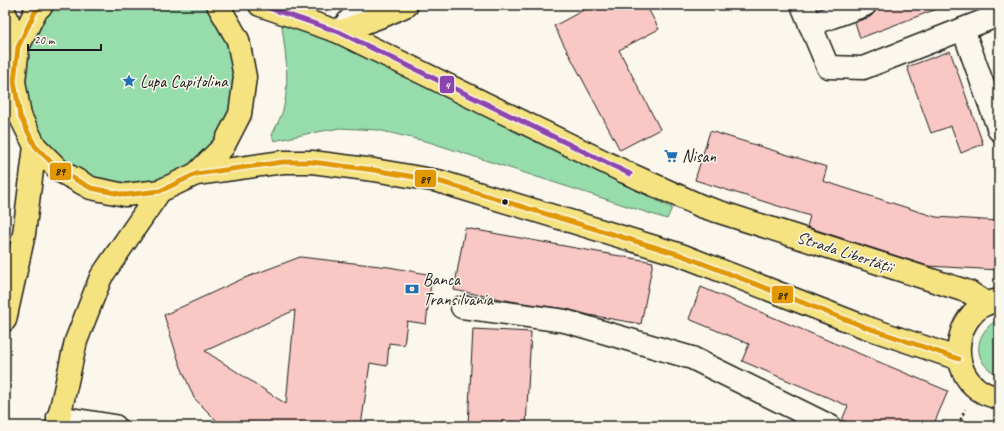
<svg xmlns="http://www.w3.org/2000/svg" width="1004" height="431" font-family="Caveat,sans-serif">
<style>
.green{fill:#97ddab;stroke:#5a7c64}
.building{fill:#f9c8c5;stroke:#1c1c1c;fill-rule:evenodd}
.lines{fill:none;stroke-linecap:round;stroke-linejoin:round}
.minor-casing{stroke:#1c1c1c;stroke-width:25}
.major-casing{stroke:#1c1c1c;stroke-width:25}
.path{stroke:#1c1c1c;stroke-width:2.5;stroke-dasharray:3 3;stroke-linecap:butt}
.minor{stroke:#fbf7ec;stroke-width:22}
.major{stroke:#f5e382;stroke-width:22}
.bus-1-casing{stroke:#fbf7ec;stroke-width:8}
.bus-2-casing{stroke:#fbf7ec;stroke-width:8}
.bus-1{stroke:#e19803;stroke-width:5}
.bus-2{stroke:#8e44ad;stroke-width:5}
.bus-dot{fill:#1c1c1c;stroke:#fbf7ec;stroke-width:1.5}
.labels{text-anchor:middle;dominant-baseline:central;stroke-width:3;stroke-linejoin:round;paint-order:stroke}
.poi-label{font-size:17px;fill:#1c1c1c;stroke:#fbf7ec;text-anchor:start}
.street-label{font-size:17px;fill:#1c1c1c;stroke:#fbf7ec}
.line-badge{stroke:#fbf7ec;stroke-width:1.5}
.badge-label{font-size:11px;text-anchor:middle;font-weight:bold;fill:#fff}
.pale-badge-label{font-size:11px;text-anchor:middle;font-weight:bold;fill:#111}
</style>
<rect width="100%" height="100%" fill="#fbf7ec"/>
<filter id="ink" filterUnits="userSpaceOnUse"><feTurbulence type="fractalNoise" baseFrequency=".025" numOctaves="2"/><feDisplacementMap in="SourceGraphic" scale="8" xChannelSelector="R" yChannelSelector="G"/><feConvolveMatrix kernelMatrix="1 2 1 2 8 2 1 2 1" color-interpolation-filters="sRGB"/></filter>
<g filter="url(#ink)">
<!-- green -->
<g class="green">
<path d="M51 5H206C214 13 223 24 226 35 230 47 231 61 233 73 237 92 231 109 223 126 216 140 205 152 192 162 173 177 149 184 125 183 54 179 10 115 27 47 30 37 45 15 51 5Z"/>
<path d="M290 20 672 208 667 219 429 142 378 130 340 128 306 134 274 141 272 135C276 126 282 116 284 106 290 80 285 52 282 26Z"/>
<path d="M999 319V375C971 364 973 332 999 319Z"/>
</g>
<!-- building -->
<g class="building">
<polygon points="593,5 646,5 659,29 619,50 660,129 620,150 554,26"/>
<polygon points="880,5 941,5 942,7 860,38 855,22 870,17 874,13 877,6"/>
<polygon points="950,51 983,144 961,153 951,126 931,133 907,67"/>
<polygon points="710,131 827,167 823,181 936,217 999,221 999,270 928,266 807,227 810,216 695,180"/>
<polygon points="465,228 653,262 641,324 589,315 567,309 516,302 454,290"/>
<path d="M300 257 389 267 432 275 426 324 407 321 404 345 389 343 387 366 370 363 361 426H222L194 398 179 362 164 315 242 279ZM295 310 286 404 205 351Z"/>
<polygon points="701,287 948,391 933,426 856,426 842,420 848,406 742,361 749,344 689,319"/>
<polygon points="473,329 531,332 526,426 468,426"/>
</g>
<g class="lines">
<!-- minor casing -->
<g class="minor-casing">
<g id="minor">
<polyline points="802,5 828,67 863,68 999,15"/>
<polyline points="810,25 865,5"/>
<polyline points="963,29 999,130"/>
<polyline points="339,32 363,5"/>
<polyline points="462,307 565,321 692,358 830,426"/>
<polyline points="58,417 115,426"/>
</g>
</g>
<!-- major casing -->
<g class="major-casing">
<g id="major">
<polyline points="42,5 35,12 18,47 14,81 20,116 35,146 60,171 91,188 125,195 160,191 196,174 283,162 312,162 374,170 438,181 681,255 865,327 959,359"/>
<polyline points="260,5 339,32 625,172 701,206 969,292 987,304"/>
<polyline points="5,13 18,47"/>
<polyline points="339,32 385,15 407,5"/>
<polyline points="196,174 223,147 240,114 245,77 238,40 218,5"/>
<path d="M999 300C995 301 991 302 987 303 956 318 949 363 974 386 981 393 990 396 999 398"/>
<polyline points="5,320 24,234 35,146"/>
<polyline points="57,426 76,341 101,277 160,191"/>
</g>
</g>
<!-- path -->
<polyline class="path" points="958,426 965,409"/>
<!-- minor -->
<use href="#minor" class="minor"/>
<!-- major -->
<use href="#major" class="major"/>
<!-- bus-1 casing -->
<g class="bus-1-casing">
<polyline id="bus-1" points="42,5 35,12 18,47 14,81 20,116 35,146 60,171 91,188 125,195 160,191 196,174 283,162 312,162 374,170 438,181 681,255 865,327 959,359"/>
</g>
<!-- bus-2 casing -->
<g class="bus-2-casing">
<polyline id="bus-2" points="260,5 339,32 630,174"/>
</g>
<!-- bus-1 -->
<use href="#bus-1" class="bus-1"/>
<!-- bus-2 -->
<use href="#bus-2" class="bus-2"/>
</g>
</g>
<!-- icons -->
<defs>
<g id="sight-bare" transform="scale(1.08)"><path d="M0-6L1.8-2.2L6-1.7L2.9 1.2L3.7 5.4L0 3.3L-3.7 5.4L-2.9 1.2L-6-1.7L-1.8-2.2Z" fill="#1f6fb2" stroke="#fbf7ec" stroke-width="2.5" paint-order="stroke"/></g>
<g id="supermarket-bare" transform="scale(1.08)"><path d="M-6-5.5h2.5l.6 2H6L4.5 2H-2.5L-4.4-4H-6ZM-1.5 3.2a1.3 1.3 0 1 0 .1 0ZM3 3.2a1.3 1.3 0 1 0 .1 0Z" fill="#1f6fb2" stroke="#fbf7ec" stroke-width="2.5" paint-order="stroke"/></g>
<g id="bank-bare" transform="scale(1.08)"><path d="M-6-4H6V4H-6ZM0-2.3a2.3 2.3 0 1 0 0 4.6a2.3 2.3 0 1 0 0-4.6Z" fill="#1f6fb2" stroke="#fbf7ec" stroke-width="2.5" paint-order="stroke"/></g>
</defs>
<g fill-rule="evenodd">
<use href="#sight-bare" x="129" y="81"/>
<use href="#supermarket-bare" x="671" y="156"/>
<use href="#bank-bare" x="412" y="289"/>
</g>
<!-- markers -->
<circle class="bus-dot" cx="505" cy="202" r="3.5"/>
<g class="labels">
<!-- poi labels -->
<g class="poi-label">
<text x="140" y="81">Lupa Capitolina</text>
<text x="682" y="156">Nisan</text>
<text x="423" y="279">Banca<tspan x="423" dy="20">Transilvania</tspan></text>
</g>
<!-- street labels -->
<g class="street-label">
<text transform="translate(845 252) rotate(18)">Strada Libertății</text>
</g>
</g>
<g class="line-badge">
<rect x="439" y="75" width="16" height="19" rx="4" fill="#8e44ad"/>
<rect x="49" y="162" width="23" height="19" rx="4" fill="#e19803"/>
<rect x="414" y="169" width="23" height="19" rx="4" fill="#e19803"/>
<rect x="771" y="285" width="23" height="19" rx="4" fill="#e19803"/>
</g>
<g class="badge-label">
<text x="447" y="89">4</text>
</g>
<g class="pale-badge-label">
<text x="60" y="175">89</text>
<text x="425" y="183">89</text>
<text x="782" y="299">89</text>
</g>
<!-- margin -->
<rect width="1004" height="431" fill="none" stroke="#fbf7ec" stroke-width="20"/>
<rect x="10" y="10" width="984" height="411" fill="none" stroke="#1c1c1c" stroke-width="1.5" filter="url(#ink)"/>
<!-- scale -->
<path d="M28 44v6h73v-6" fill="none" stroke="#1c1c1c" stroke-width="2"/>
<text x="34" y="44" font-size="12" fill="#1c1c1c" stroke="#fbf7ec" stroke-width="3" paint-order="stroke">20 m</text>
</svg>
